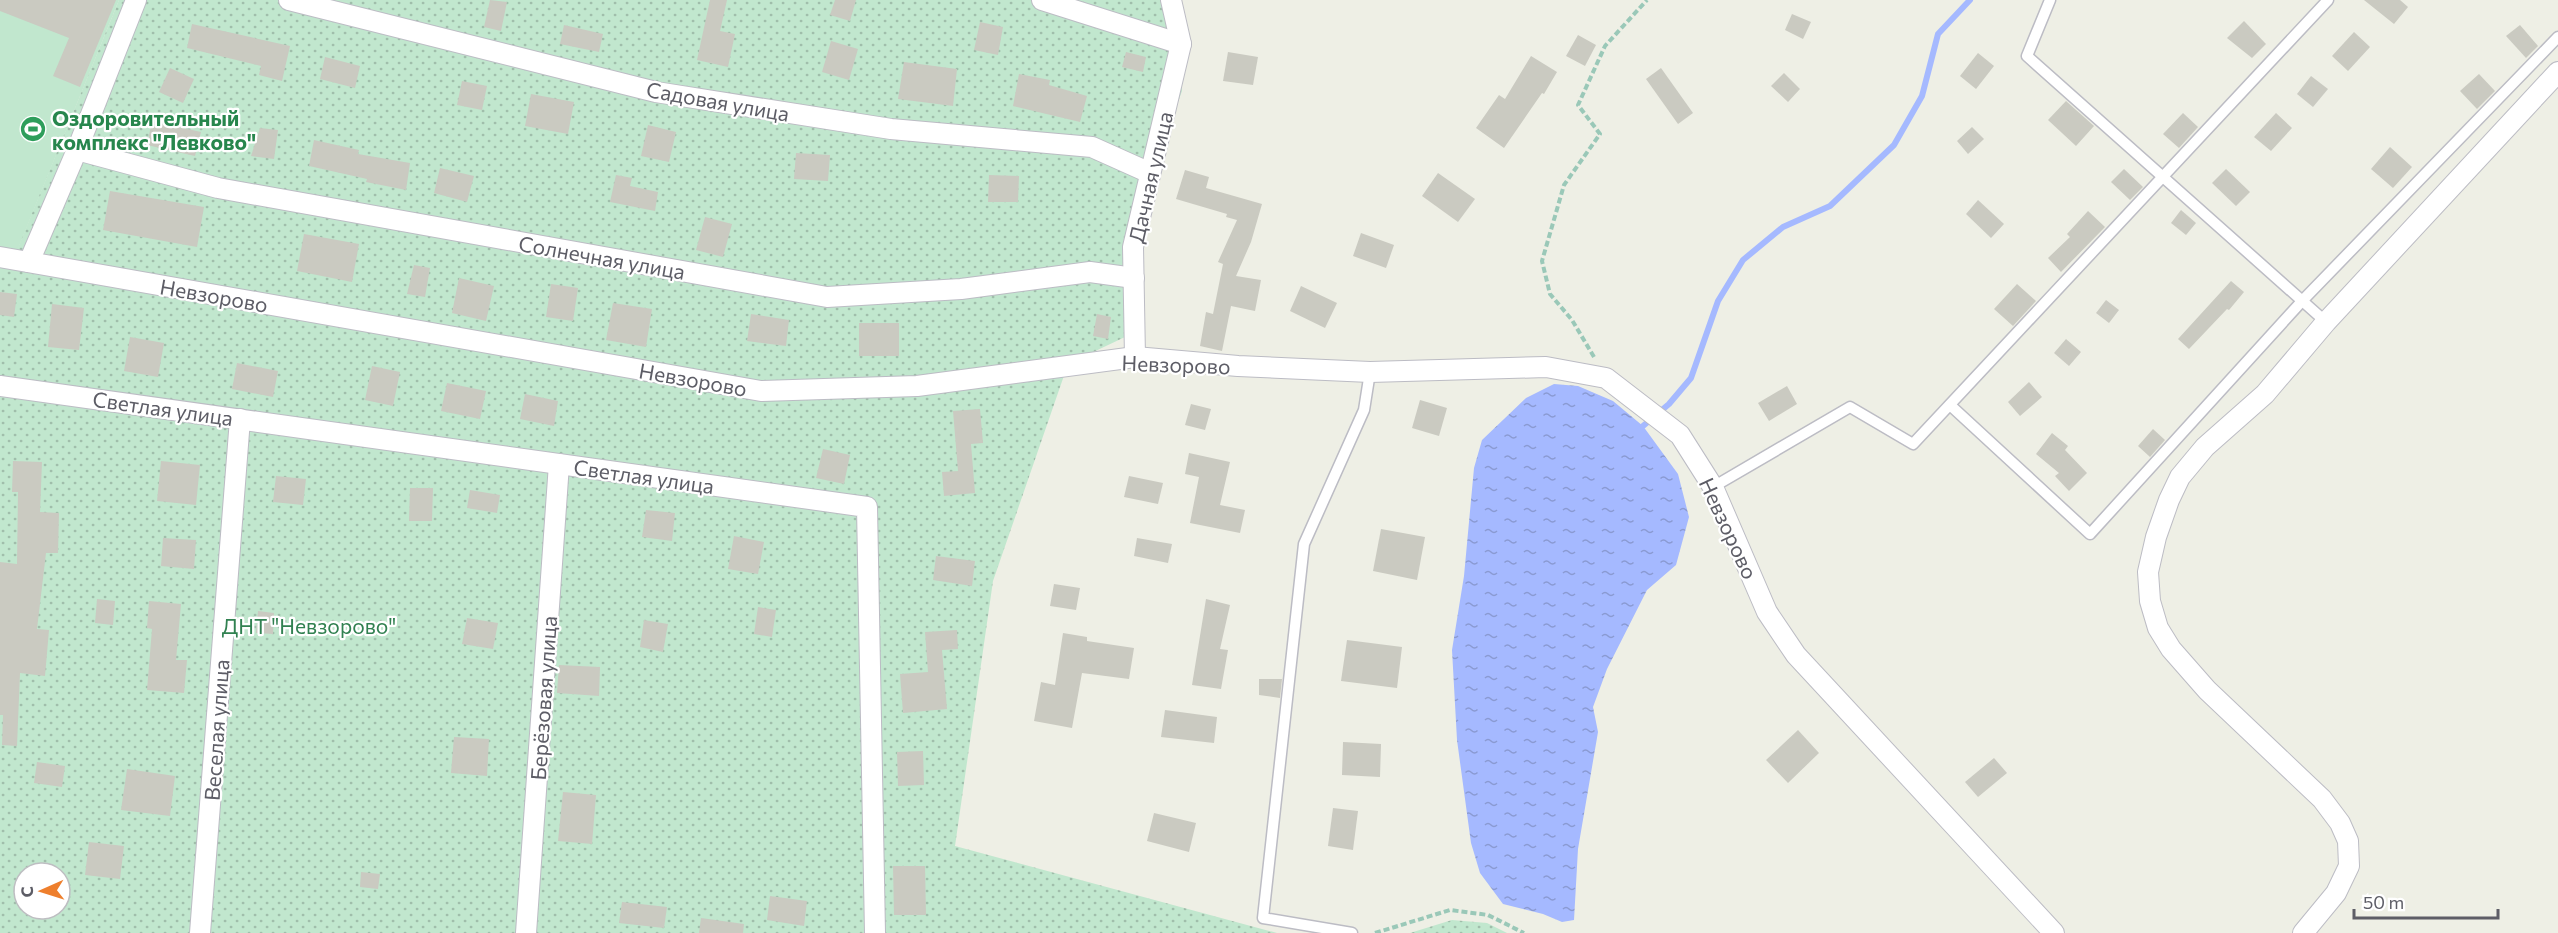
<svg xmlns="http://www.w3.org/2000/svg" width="2558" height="933" font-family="Commissioner,sans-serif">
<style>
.grass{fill:#c1e7ce}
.garden{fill:url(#garden-dots);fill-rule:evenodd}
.water{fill:url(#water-ripples)}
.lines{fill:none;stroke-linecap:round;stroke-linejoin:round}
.stream{stroke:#a5b9ff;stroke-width:6}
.building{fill:#cacac1}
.service-casing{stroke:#bcbcc4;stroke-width:13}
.minor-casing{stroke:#bcbcc4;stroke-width:22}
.path{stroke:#9ac8b8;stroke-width:4;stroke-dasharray:6 3;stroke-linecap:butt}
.service{stroke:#fff;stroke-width:10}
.minor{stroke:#fff;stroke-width:20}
.labels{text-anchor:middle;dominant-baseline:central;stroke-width:4.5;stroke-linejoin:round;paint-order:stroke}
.street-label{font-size:21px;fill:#5d5d66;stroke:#fff}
.leisure-label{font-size:21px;font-weight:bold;fill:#27864d;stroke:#fff;text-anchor:start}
.park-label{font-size:21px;fill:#318151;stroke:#fff}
</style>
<defs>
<pattern id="garden-dots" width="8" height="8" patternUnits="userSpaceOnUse" patternTransform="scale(1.5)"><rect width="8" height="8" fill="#c1e7ce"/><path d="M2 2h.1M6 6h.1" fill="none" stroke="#a0beab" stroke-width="1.8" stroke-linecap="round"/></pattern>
<pattern id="water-ripples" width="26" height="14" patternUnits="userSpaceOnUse" patternTransform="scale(1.5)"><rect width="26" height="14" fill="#a5b9ff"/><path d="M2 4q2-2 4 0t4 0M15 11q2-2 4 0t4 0" fill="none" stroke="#8a9ad2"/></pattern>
</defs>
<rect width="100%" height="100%" fill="#eeefe5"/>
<!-- grass -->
<polygon class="grass" points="0,0 119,0 13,261 0,258"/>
<!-- garden -->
<g class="garden">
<path d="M119 0H1178L1182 13V91L1131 229 1125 337 1068 364 993 581 955 846 1277 933H0V258L13 260ZM24 873H60V909H24Z"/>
<polygon points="1452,920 1487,923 1507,933 1410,933"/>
</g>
<!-- water -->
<polygon class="water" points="1554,384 1578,386 1613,401 1643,426 1678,474 1689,517 1676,565 1647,590 1607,669 1593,707 1598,732 1578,849 1574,920 1562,922 1543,914 1503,904 1480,873 1471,843 1457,740 1452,650 1464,576 1474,468 1482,440 1526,398"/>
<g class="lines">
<!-- stream -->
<polyline class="stream" points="1643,426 1669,404 1691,378 1718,301 1743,260 1783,227 1830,206 1894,145 1922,96 1938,34 1970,0"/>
</g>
<!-- building -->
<g class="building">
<polygon points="0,0 116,0 80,87 53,76 69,38 0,11"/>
<polygon points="490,0 507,2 501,31 484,27"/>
<polygon points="710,0 727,0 720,31 735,34 728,67 697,60"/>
<polygon points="835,0 856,0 850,21 830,15"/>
<polygon points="2364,0 2400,0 2408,7 2394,24"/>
<polygon points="1792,14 1811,22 1803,39 1785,30"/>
<polygon points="2244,21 2266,44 2252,58 2227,38"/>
<polygon points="980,22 1003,27 998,55 974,50"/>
<polygon points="192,24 290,46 282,81 259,75 261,66 187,48"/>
<polygon points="564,25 603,34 599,52 560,44"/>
<polygon points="2520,25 2538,46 2526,58 2506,36"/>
<polygon points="2354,32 2370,47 2348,71 2332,56"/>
<polygon points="1578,35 1596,45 1585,66 1566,56"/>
<polygon points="831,41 858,49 849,80 822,72"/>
<polygon points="1126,52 1146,57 1143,72 1122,67"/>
<polygon points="1228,52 1258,57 1253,85 1223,81"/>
<polygon points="1978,53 1994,66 1976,89 1960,76"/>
<polygon points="1531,56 1557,72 1544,94 1542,93 1504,148 1476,128 1499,95 1505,99"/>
<polygon points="325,57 360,66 355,88 320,79"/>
<polygon points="904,62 957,69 953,106 898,99"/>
<polygon points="170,68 194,79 183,103 159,92"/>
<polygon points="1661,68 1693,113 1678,124 1646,79"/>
<polygon points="1784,73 1800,89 1788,102 1771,86"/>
<polygon points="1019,74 1050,80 1049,85 1087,96 1080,122 1013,106"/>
<polygon points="2479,74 2495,91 2477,109 2460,91"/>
<polygon points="2311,76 2328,89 2313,107 2297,94"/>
<polygon points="462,81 487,86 482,110 457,105"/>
<polygon points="531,94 574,102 568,134 525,126"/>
<polygon points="2066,101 2094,126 2076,146 2048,120"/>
<polygon points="2183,113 2198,127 2179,148 2163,134"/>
<polygon points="2276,113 2292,128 2271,151 2254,137"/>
<polygon points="152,121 201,132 195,156 147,145"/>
<polygon points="648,125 676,132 669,162 641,156"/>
<polygon points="1972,127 1984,139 1968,154 1957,141"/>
<polygon points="260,128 278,130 274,159 251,156"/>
<polygon points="314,140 359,150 358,154 410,163 406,190 366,182 367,179 309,166"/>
<polygon points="2390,147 2412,167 2393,188 2371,169"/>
<polygon points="796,153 830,155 828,181 794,179"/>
<polygon points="440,168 474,176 467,202 434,193"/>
<polygon points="2124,169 2143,187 2130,200 2111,182"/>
<polygon points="2226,169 2250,192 2236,206 2212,183"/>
<polygon points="1185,170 1209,177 1206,188 1262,204 1251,242 1236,276 1261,280 1255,311 1231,306 1222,351 1200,346 1206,312 1213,314 1223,264 1218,262 1237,220 1226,217 1227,214 1176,199"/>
<polygon points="1438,173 1475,199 1458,222 1422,196"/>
<polygon points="616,175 632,178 630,186 658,192 655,211 610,202"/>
<polygon points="989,175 1019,176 1018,202 988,202"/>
<polygon points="110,191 204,207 197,247 103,230"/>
<polygon points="1978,200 2004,224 1991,238 1966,214"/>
<polygon points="2181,210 2196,223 2186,235 2171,223"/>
<polygon points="2088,211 2105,227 2061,272 2048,258 2070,237 2067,234"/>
<polygon points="705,217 732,224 723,257 696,250"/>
<polygon points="1361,233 1394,245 1386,268 1353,256"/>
<polygon points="304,234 359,244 352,282 297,271"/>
<polygon points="414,265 430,268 425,297 407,294"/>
<polygon points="459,278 494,286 486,321 452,313"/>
<polygon points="2231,281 2244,292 2229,310 2227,309 2189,349 2178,339"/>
<polygon points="551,284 578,288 573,321 546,317"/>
<polygon points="2017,284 2036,301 2013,326 1994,309"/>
<polygon points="1301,286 1337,303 1325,328 1290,311"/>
<polygon points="0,292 17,294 14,317 0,315"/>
<polygon points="2106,300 2119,310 2109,323 2096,313"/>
<polygon points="613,303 652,309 646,347 606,340"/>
<polygon points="52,304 84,308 79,350 48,347"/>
<polygon points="751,314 789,320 786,346 747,341"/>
<polygon points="1097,314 1111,317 1108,339 1093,336"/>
<rect x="859" y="323" width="40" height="33"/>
<polygon points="130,337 164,343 158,377 124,371"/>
<polygon points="2066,339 2081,352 2069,366 2054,353"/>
<polygon points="237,363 278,371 273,397 232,389"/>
<polygon points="372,366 400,372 393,406 365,400"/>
<polygon points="2029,382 2042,397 2020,416 2008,402"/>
<polygon points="447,383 486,391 480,419 441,411"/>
<polygon points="1787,386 1797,404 1769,421 1758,403"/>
<polygon points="525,394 558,401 554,426 520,419"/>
<polygon points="1420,400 1447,408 1439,436 1412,428"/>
<polygon points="1191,404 1211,409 1205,430 1185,425"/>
<polygon points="980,409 983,443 971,444 975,493 944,496 942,472 958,471 953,411"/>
<polygon points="2153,429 2165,440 2150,457 2138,446"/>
<polygon points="2052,433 2068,446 2065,450 2087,473 2069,491 2055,476 2059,473 2036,454"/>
<polygon points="823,449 850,455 844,484 816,478"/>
<polygon points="1189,453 1230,462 1220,505 1245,510 1240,533 1190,523 1199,477 1185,474"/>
<polygon points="13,461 42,462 40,512 59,513 58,553 46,553 37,629 49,630 45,676 20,673 17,746 2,745 3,715 0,715 0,562 17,564 18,492 12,492"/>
<polygon points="161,461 200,465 196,505 157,501"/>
<polygon points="276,476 306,479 303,505 273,502"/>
<polygon points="1129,476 1163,483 1158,504 1124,497"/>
<polygon points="410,488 433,488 432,521 409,521"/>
<polygon points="470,490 500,495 497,513 467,508"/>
<polygon points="646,510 675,513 672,541 642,537"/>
<polygon points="1381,529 1425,537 1417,580 1373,571"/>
<polygon points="734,536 764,542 758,574 728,569"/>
<polygon points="163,538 196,540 194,569 161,566"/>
<polygon points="1137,538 1172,544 1168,563 1134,556"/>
<polygon points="936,556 975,561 972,586 933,580"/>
<polygon points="1054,584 1080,588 1076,610 1050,606"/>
<polygon points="97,599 115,601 113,625 95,623"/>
<polygon points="1206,599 1230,605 1220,649 1228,650 1221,689 1192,685"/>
<polygon points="149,601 181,604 176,660 187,660 184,693 147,690 152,629 147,628"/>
<polygon points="758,607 776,610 772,637 754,634"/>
<polygon points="258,611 274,613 273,634 256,633"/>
<polygon points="467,618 498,623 493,649 462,644"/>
<polygon points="644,620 668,624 663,652 640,647"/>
<polygon points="957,630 958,649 942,650 947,709 903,713 900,674 928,672 925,632"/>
<polygon points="1063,633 1087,637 1087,641 1134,648 1129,679 1082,673 1072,728 1034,721 1041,682 1055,685"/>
<polygon points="1347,640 1402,647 1397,688 1341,681"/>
<polygon points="559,665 600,667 599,696 557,693"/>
<polygon points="1259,679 1282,679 1280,698 1259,695"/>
<polygon points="1165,710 1217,717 1214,743 1161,737"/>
<polygon points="1798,730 1819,753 1788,783 1766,760"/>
<polygon points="454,737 489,739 487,776 451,773"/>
<polygon points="1343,742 1381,744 1380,777 1342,775"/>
<polygon points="923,751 924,785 898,786 897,752"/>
<polygon points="1994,758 2007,773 1978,797 1965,782"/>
<polygon points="37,762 65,766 62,787 34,783"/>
<polygon points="127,769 175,776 170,816 121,810"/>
<polygon points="563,792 596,795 592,844 558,841"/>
<polygon points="1333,808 1358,811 1353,850 1328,846"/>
<polygon points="1154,813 1196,823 1189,852 1147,841"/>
<polygon points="89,842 124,846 120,879 85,875"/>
<polygon points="893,866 925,866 926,915 894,915"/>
<polygon points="361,872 380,874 378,889 360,887"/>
<polygon points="770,896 807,901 804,926 767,920"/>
<polygon points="622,902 667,907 664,928 619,923"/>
<polygon points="701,918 744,924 743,933 699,933"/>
</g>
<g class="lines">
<!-- service casing -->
<g class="service-casing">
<g id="service">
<polyline points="2050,0 2027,56 2326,322"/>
<polyline points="1950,405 2090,534 2303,300 2558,37"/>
<polyline points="1713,487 1850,407 1913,444 2328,0"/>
<polyline points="1352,933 1263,918 1304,544 1364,410 1370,372"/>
</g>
</g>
<!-- minor casing -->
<g class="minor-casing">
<g id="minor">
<polyline points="289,0 656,92 891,129 1092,147 1150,173"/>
<polyline points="1042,0 1181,44"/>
<polyline points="77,150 218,188 827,297 961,289 1090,272 1134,278"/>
<polyline points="0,257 761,391 917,386 1135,357 1238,366 1370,372 1546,367 1606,378 1680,435 1713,487 1767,612 1796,655 2054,933"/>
<polyline points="29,262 77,150 136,0"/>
<polyline points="1135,357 1133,247 1181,44 1171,0"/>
<polyline points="0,386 867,507 875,933"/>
<polyline points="200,933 240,419"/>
<polyline points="526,933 559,464"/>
<polyline points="2303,933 2336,893 2349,866 2348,841 2340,823 2322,799 2207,690 2171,649 2158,628 2150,601 2148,572 2156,537 2169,500 2180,477 2205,447 2265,394 2326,322 2558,72"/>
</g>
</g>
<!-- path -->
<g class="path">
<polyline points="1594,357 1572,320 1550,294 1542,261 1564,185 1600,134 1578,105 1605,46 1647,0"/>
<polyline points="1375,933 1450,910 1488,915 1524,933"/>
</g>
<!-- service -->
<use href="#service" class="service"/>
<!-- minor -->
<use href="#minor" class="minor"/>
</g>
<!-- icons -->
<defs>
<g id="stadium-disc" transform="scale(1.35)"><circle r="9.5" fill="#2e9e5b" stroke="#fff"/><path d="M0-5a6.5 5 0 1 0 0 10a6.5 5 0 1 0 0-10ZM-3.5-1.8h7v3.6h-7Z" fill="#fff"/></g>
</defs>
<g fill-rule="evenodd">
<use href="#stadium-disc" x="33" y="129"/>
</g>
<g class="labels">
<!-- street labels -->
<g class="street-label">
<text transform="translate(718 101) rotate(10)">Садовая улица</text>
<text transform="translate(1150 177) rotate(-77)">Дачная улица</text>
<text transform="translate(602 257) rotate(10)">Солнечная улица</text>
<text transform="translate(214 295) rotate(10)">Невзорово</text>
<text transform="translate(1176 364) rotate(2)">Невзорово</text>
<text transform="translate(693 379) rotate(10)">Невзорово</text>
<text transform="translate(163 408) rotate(8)">Светлая улица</text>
<text transform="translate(644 476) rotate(8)">Светлая улица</text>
<text transform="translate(1729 528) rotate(65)">Невзорово</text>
<text transform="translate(543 698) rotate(-86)">Берёзовая улица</text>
<text transform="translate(216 730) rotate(-86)">Веселая улица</text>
</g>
<!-- leisure labels -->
<g class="leisure-label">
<text x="52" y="117">Оздоровительный<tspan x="52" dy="24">комплекс "Левково"</tspan></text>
</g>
<!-- park labels -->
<g class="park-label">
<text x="309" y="625">ДНТ "Невзорово"</text>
</g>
</g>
<!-- north arrow -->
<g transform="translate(42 891) rotate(267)"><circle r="28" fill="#ffffff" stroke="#bebec2" stroke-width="1.5"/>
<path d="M0-4.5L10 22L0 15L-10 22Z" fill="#ee7f2d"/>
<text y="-9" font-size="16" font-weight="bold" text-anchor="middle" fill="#5d5d66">С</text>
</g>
<!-- scale -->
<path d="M2354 909v9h144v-9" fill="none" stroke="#5d5d66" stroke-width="3"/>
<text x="2363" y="909" font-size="18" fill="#5d5d66" stroke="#ffffff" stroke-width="4.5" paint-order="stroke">50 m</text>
</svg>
